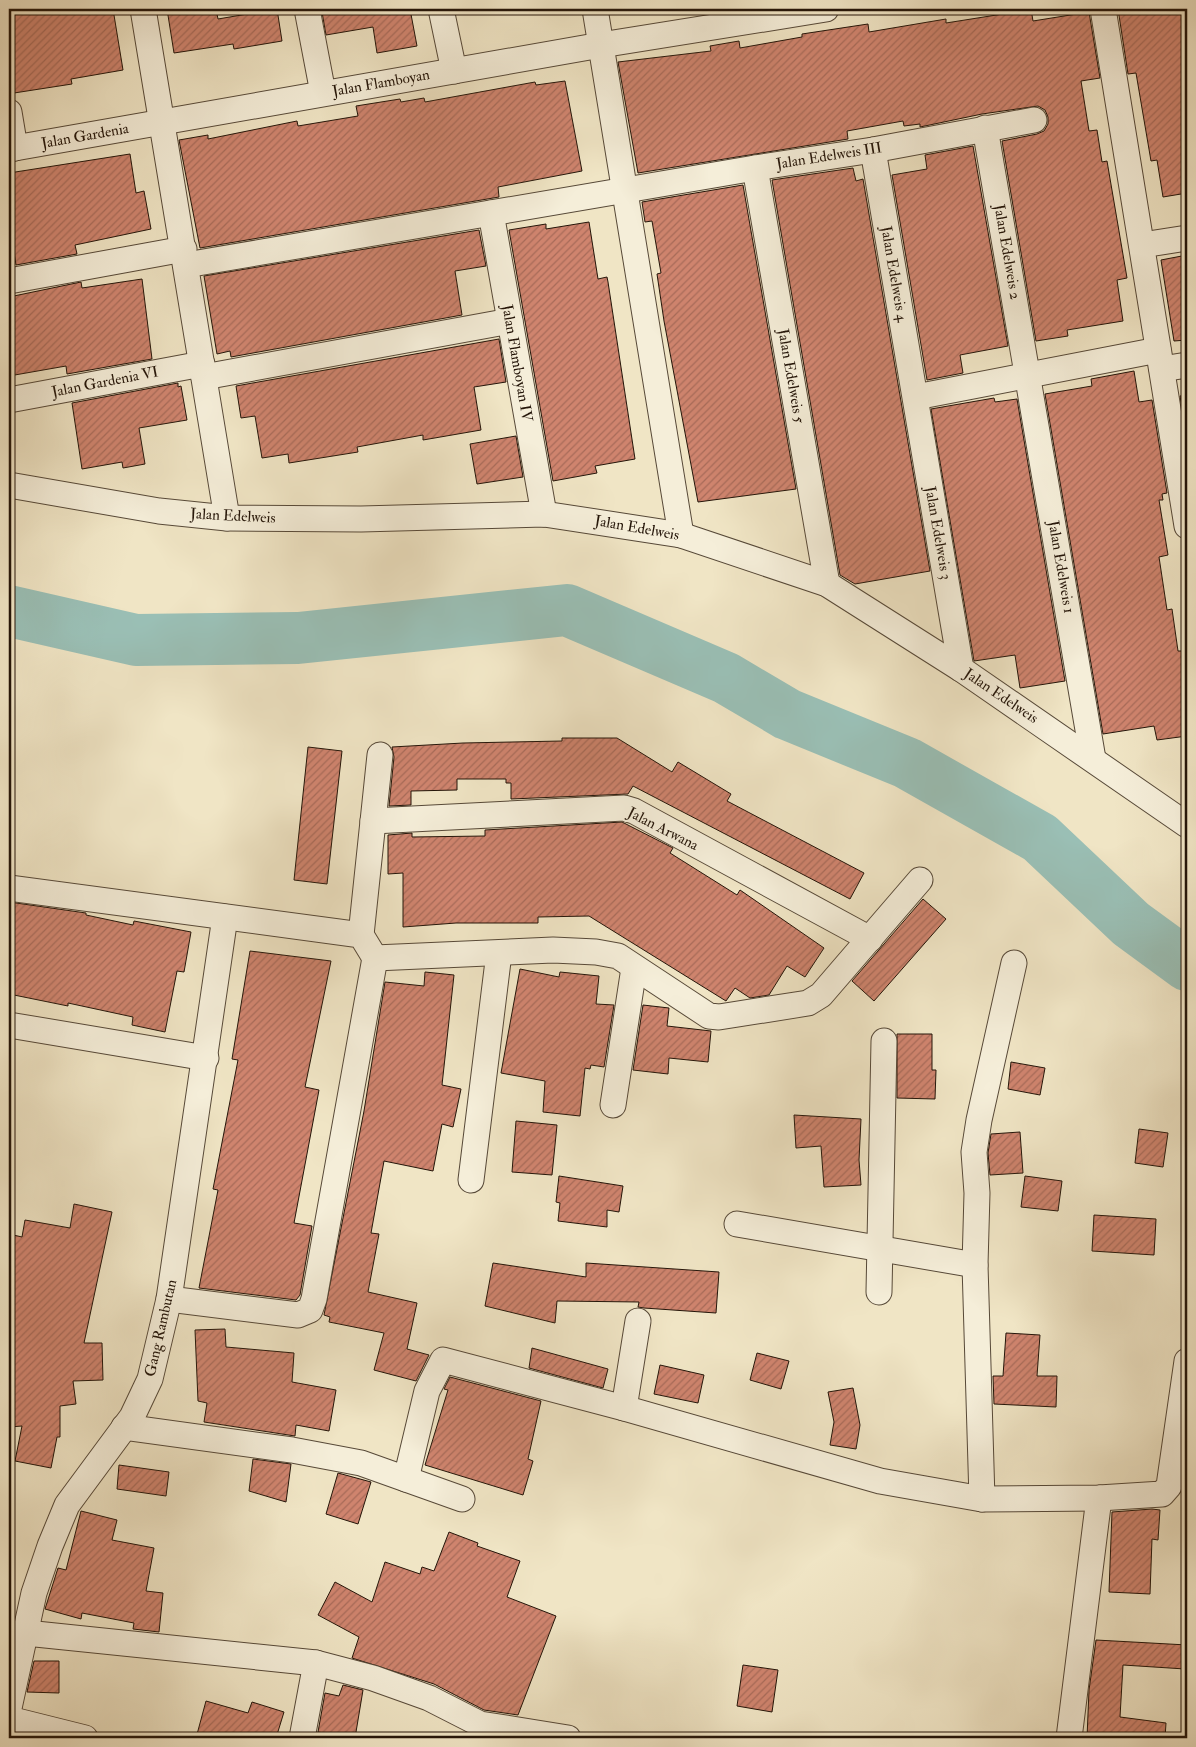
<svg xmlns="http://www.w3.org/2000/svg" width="1196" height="1747" font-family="'IM FELL Double Pica',serif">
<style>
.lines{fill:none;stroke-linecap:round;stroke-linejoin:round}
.river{stroke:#9abfb5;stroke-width:52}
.building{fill:url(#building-hatch);stroke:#241509}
.minor-casing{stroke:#574938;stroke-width:27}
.minor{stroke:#f5eed9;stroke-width:25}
.labels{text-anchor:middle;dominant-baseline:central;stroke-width:4;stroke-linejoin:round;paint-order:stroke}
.street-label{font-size:15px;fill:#241509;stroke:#f5eed9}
</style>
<defs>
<pattern id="building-hatch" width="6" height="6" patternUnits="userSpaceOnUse" patternTransform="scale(1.25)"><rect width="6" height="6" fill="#cf846e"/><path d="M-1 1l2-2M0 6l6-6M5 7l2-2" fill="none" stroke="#a86b59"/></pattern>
</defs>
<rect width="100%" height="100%" fill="#f0e5c5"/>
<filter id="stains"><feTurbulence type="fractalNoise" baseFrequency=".004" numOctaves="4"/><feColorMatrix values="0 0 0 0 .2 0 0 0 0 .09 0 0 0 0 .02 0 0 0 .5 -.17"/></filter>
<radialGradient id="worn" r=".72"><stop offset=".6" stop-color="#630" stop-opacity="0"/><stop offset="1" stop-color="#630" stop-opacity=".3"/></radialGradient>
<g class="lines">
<!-- river -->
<polyline class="river" points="9,611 136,640 298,638 567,610 726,678 787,714 907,763 1040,838 1131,924 1187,965"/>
</g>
<!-- building -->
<g class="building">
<polygon points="10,9 113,9 123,70 71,79 72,84 14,93 9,59 14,56 9,26 12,24"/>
<polygon points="167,9 216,9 218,19 277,9 282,41 234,49 233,44 174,53"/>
<polygon points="343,9 410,9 417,46 377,53 373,27 326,35 322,12"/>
<polygon points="1008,9 1031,9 1033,21 1089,12 1100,78 1081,81 1089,131 1097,130 1102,162 1107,161 1127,278 1117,280 1123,321 1067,330 1068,336 1036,341 1002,141 1037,134 1044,131 1048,124 1048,117 1045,110 1038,106 982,114 920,127 920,124 904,126 903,121 847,131 848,139 638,173 618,62 711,51 710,46 739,41 740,48 802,37 802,34 868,24 869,32 946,19 946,23 1009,13"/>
<polygon points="1118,9 1187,9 1187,193 1163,197 1157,160 1151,161 1136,73 1128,74"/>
<polygon points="565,81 582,171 498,187 499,197 200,248 179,140 208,135 208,139 297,121 298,126 358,116 356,106 400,99 401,102 424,98 425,102 535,82 536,85"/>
<polygon points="973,146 1008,346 960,355 963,373 927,380 892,175 927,169 925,155"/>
<polygon points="130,154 136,193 144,191 151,229 75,245 77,254 16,265 9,218 9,173"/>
<polygon points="853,168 856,181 863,179 930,571 855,584 840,575 772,180"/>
<polygon points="743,185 796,489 698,502 664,321 657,274 661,273 652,221 645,222 642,202"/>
<polygon points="589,222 598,279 607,277 608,282 635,459 595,466 597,473 553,481 509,230 546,224 546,229"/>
<polygon points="479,230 486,266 455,271 462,315 231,357 230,351 217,354 204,276"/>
<polygon points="1187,255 1187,340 1174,341 1161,260"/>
<polygon points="142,279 152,359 67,374 66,366 9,376 9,297 81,282 82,288"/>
<polygon points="499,339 506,382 474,387 481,430 423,440 423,435 357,447 358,452 289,463 288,454 262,458 255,416 241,418 236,386"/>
<polygon points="1134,371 1139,402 1152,400 1167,493 1162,494 1163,500 1159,500 1168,555 1159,557 1167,610 1172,609 1178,651 1182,651 1187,683 1187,736 1157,740 1154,726 1103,734 1045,394 1092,386 1091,379"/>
<polygon points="178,383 178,387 181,386 187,420 139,428 145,464 123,468 122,462 82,469 72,403"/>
<polygon points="1187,395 1187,438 1180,396"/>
<polygon points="994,398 995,402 1017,399 1065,681 1020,688 1015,655 974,661 931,409"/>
<polygon points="516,436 523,477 477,484 470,444"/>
<polygon points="562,738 617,738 672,772 678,762 731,794 727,801 864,873 850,899 633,786 628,794 511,799 511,783 506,783 506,779 457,779 457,790 411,791 411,805 389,806 394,757 392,747 463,743 562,741"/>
<polygon points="308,747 342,751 327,884 294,880"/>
<polygon points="622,822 673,848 670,853 737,895 740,890 824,948 805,977 787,966 769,995 750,998 735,988 726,1001 589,916 538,917 538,923 456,923 403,927 403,873 388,874 388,835 412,833 412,837 485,836 485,830"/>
<polygon points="923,899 946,919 874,1001 852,981"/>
<polygon points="9,902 86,913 86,915 133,925 134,921 191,932 184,972 177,971 165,1032 132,1025 133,1017 68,1003 68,1006 9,994"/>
<polygon points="250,951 331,961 305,1087 319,1090 294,1223 312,1226 300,1295 296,1300 199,1288 218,1190 213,1189 238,1060 232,1059"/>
<polygon points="520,969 559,977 560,972 599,976 596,1004 614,1005 604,1067 591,1065 590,1069 585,1068 580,1116 543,1112 545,1081 501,1073"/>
<polygon points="425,972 454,975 442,1085 461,1089 453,1127 442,1124 433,1171 384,1161 371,1233 379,1234 368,1292 417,1303 407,1349 429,1355 416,1381 374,1370 384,1333 329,1322 330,1317 324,1315 364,1111 385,982 424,986"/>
<polygon points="643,1005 669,1008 667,1026 711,1031 708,1062 669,1058 668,1074 633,1070"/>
<polygon points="897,1034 932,1034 932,1070 936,1070 935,1099 897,1098"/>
<polygon points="1011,1062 1045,1068 1040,1095 1008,1089"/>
<polygon points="794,1115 861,1119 859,1160 861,1185 824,1187 821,1146 796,1148"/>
<polygon points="516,1121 557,1125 552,1175 512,1172"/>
<polygon points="1139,1129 1168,1133 1163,1167 1135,1163"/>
<polygon points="1020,1132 1023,1173 990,1175 988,1153 991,1134"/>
<polygon points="559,1176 623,1186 619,1212 607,1210 607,1227 558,1221 560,1203 556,1202"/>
<polygon points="1025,1176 1062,1181 1058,1211 1021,1207"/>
<polygon points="74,1204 112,1212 84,1343 102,1343 103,1380 73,1381 76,1404 60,1406 60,1437 57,1437 51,1468 15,1461 22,1426 9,1427 9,1234 22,1237 25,1220 70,1228"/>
<polygon points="1094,1215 1156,1219 1154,1255 1092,1251"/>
<polygon points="493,1263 586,1277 586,1263 719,1272 716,1313 644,1308 638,1307 639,1302 557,1301 555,1323 485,1306"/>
<polygon points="225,1329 226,1347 294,1353 292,1382 336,1390 329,1431 296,1425 295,1436 204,1422 207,1403 198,1401 195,1330"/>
<polygon points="1006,1333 1040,1335 1037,1376 1057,1376 1056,1407 994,1404 993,1376 1003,1376"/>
<polygon points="532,1348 608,1369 603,1388 529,1368"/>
<polygon points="757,1353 789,1361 781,1389 750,1380"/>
<polygon points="660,1365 704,1375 698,1403 654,1394"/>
<polygon points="450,1377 541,1401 528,1459 533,1461 523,1495 425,1465 448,1390 444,1389"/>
<polygon points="853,1388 860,1425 856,1449 830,1445 834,1422 828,1392"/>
<polygon points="253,1459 291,1464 286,1502 249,1491"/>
<polygon points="119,1465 169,1472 166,1496 117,1489"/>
<polygon points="338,1473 371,1482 358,1524 326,1514"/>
<polygon points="1152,1509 1160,1510 1158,1540 1152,1539 1150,1594 1109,1592 1112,1512"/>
<polygon points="81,1511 117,1520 112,1540 154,1548 146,1591 163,1593 159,1632 133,1629 134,1623 82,1613 81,1619 45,1609 58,1568 66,1570"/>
<polygon points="449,1532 478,1543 477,1546 520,1561 507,1597 556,1616 518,1715 484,1710 434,1684 352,1658 359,1637 318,1615 335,1582 372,1602 385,1562 420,1574 422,1567 434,1571"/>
<polygon points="1096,1640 1187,1645 1185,1669 1123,1665 1120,1717 1166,1723 1165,1738 1087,1738 1089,1690"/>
<polygon points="34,1661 59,1661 59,1693 27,1692"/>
<polygon points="743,1665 778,1670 772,1712 737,1706"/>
<polygon points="343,1685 363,1690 355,1738 318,1732 325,1693 339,1696"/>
<polygon points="206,1701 248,1713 252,1702 284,1712 276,1738 196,1738"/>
</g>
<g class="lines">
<!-- minor casing -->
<g class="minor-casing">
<g id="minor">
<polyline points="143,9 227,518"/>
<polyline points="307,9 323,93"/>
<polyline points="441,9 454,71"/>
<polyline points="595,9 681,535"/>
<polyline points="1103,9 1187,526"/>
<polyline points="9,112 15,148"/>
<polyline points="985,128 1093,759"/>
<polyline points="9,149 601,45 826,9"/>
<polyline points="873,150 961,669"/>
<polyline points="755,168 827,584"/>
<polyline points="491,213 544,514"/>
<polyline points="1142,245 1187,238"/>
<polyline points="186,265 755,168 873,150 1034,120"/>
<polyline points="9,281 184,249"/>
<polyline points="1162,369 1187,365"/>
<polyline points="204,377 510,321"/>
<polyline points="916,397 1158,350"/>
<polyline points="9,400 202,364"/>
<polyline points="9,485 159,511 227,518 361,519 544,514 681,535 827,584 961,669 1187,825"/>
<polyline points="373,821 624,808 634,811 870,939"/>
<polyline points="9,888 361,935 375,958 553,950 596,952 618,956 709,1016 719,1017 808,1003 821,995 920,880"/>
<polyline points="361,935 380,755"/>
<polyline points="9,1025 206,1058"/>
<polyline points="613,1105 634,968"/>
<polyline points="471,1180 499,953"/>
<polyline points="737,1224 975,1265"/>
<polyline points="879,1292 884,1041"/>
<polyline points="169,1299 298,1315 310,1310 314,1299 375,958"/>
<polyline points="624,1408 638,1321"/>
<polyline points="124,1427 292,1450 361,1463 462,1499"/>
<polyline points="406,1479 427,1391 443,1360 624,1408 880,1481 982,1499 1099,1498 1162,1494 1169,1486 1187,1361"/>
<polyline points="982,1499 975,1265 977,1193 974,1152 979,1120 1014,963"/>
<polyline points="26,1633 316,1663 373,1678 429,1698 480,1724 568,1738"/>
<polyline points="9,1708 34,1593 50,1546 67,1505 132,1417 150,1379 169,1299 225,917"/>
<polyline points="9,1719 85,1738"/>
<polyline points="302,1738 316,1663"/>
<polyline points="1069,1738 1099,1498"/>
</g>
</g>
<!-- minor -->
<use href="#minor" class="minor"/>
</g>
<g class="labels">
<!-- street labels -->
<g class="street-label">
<text transform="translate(381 83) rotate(-10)">Jalan Flamboyan</text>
<text transform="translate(85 136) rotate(-10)">Jalan Gardenia</text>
<text transform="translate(829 156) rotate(-9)">Jalan Edelweis III</text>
<text transform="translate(1007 252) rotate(80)">Jalan Edelweis 2</text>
<text transform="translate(894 274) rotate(80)">Jalan Edelweis 4</text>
<text transform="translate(517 363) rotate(80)">Jalan Flamboyan IV</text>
<text transform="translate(791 376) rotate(80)">Jalan Edelweis 5</text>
<text transform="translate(105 382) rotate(-11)">Jalan Gardenia VI</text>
<text transform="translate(233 516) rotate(3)">Jalan Edelweis</text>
<text transform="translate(637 528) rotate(10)">Jalan Edelweis</text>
<text transform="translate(938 533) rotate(80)">Jalan Edelweis 3</text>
<text transform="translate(1061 567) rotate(80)">Jalan Edelweis 1</text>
<text transform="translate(1001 696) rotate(34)">Jalan Edelweis</text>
<text transform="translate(663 829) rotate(27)">Jalan Arwana</text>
<text transform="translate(161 1328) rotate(-77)">Gang Rambutan</text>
</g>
</g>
<!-- margin -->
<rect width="1196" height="1747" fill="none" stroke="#f0e5c5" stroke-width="30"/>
<rect x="10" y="10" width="1176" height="1727" fill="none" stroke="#241509" stroke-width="2.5"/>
<rect x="15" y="15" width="1166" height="1717" fill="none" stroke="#241509"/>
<rect width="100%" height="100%" filter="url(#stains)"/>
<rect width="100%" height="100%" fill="url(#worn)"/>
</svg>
